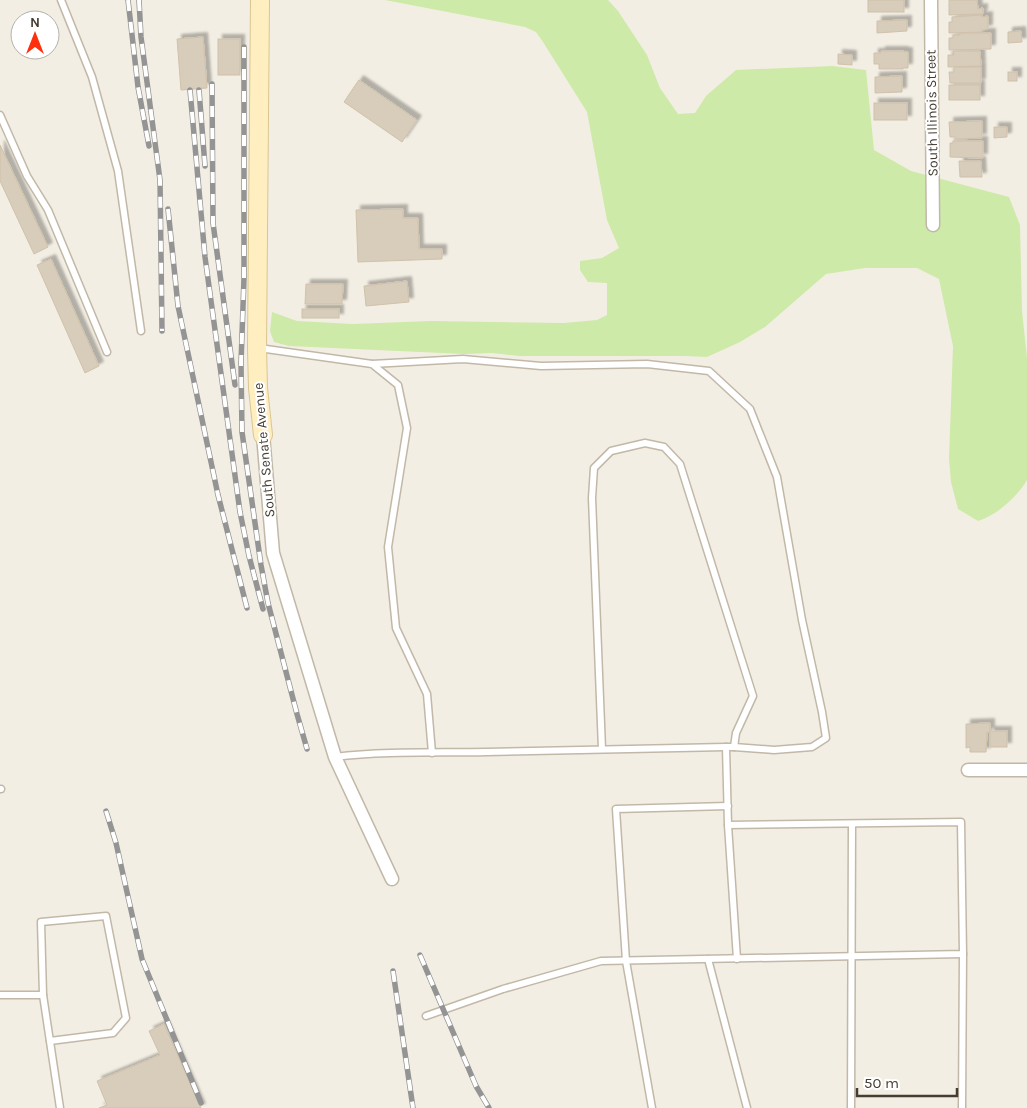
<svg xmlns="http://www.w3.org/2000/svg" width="1027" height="1108" font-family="Karla,sans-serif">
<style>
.green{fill:#cdeaa8}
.building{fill:#d8ccba;stroke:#d0c1aa;filter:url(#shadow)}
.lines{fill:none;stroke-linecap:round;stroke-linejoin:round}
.lane-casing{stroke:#c2b8a8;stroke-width:9}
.street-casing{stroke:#c2b8a8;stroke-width:15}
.secondary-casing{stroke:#dac591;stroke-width:20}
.lane{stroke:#fff;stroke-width:6}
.street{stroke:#fff;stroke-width:12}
.secondary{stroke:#ffefc0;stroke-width:18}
.rail-casing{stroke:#949494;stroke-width:5.5}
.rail{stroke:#fff;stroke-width:4;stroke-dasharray:11;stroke-linecap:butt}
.labels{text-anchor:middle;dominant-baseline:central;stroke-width:4;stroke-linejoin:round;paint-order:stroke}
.street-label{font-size:14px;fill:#453d33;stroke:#fff}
</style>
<defs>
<filter id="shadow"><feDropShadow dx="4.5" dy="-4.5" stdDeviation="1" flood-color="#0004"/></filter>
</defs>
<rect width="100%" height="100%" fill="#f3eee3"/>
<!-- green -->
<path class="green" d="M385 0H608L618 11 647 55 660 88 678 114 695 113 706 96 736 70 832 66 866 70 874 150 911 171 1009 197 1020 225 1022 311 1027 358V480C1017 497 997 515 978 521L958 509 951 482 949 459 953 346 939 279 917 268H865L826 274 765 327 740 342 707 357 684 356H520L492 353 464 354 289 346 274 342 270 331 272 312 297 321 353 324 431 321 564 323 597 320 607 315V283L588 282 580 270V261L602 258 619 248 607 220 587 112 543 42 536 32 525 27Z"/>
<!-- building -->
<g class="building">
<rect x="868" y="0" width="36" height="12"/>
<polygon points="949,0 977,0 978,9 983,8 983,14 949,15"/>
<polygon points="982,15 982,17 988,16 988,29 982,30 982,32 949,33 949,22 952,22 952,17"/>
<polygon points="907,20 907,31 877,33 877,21"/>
<polygon points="1021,31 1022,42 1008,43 1008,32"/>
<polygon points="960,33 991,33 991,49 949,50 949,38 953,38 953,35 960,35"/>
<polygon points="203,37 207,88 181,90 177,39"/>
<rect x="218" y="39" width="22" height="36"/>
<polygon points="881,51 904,51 904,52 908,52 908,68 903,68 903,69 879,69 879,64 874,64 874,53 881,53"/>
<polygon points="953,51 980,51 981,66 948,67 948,55 954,55"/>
<polygon points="838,54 852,55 852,65 838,64"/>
<polygon points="954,67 981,67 981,83 950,83 949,72 954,72"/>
<rect x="1008" y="72" width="9" height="9"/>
<polygon points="902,76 902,92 875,93 875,77"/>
<polygon points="359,80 417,120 402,142 344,102"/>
<rect x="949" y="85" width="31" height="15"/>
<rect x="874" y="103" width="33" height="17"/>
<polygon points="982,121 982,138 955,139 955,137 950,137 949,122"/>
<polygon points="994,127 1007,127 1007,137 994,138"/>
<polygon points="953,141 983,141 983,158 950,157 950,143 953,143"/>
<polygon points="0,145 48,247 34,254 0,181"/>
<polygon points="959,161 981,161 982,177 960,177"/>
<polygon points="403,209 403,218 418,218 419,249 442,249 442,259 358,262 356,210"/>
<polygon points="51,259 99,366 85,373 37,265"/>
<polygon points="407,281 409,302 366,306 364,286"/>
<polygon points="306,284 343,284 342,304 305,304"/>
<rect x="302" y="309" width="37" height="9"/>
<polygon points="990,723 990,732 987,732 986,752 970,752 970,747 966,748 966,724"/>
<rect x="990" y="731" width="17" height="16"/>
<polygon points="164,1024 201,1108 99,1108 107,1105 97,1081 160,1055 149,1031"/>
</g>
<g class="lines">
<!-- lane casing -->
<g class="lane-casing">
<g id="lane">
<polyline points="61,0 92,77 118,171 141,331"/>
<polyline points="0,115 27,176 48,210 107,352"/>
<polyline points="259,348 372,364 398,385 407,428 388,547 396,628 427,694 432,753"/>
<polyline points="372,364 463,359 541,366 647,364 709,371 750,409 777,477 802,620 822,712 826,738 812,747 774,750 734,747"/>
<path d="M335 757C385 751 436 753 487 752 566 750 646 749 726 747H734L736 733 753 696 680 464 664 447 645 443 611 451 594 468 592 498 602 749"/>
<polyline points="0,789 1,789"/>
<polyline points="728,825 737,959"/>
<polyline points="708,959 747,1108"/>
<polyline points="0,995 43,995 60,1108"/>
<polyline points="43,995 41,922 106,916 126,1018 113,1033 50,1041"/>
<polyline points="426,1016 503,989 601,961 963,954 961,822 728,825 726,747"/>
<polyline points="652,1108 626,961 616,809 728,806"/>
<polyline points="851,1108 852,824"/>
<polyline points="962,1108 963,954"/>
</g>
</g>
<!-- street casing -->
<g class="street-casing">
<g id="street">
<polyline points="931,0 933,225"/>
<polyline points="263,435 273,553 335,757 392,879"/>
<polyline points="968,770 1027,770"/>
</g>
</g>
<!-- secondary casing -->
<g class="secondary-casing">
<polyline id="secondary" points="260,0 257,348 258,388 263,435"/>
</g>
<!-- lane -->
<use href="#lane" class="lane"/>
<!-- street -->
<use href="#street" class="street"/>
<!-- secondary -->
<use href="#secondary" class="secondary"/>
<!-- rail casing -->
<g class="rail-casing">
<g id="rail">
<polyline points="128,0 138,87 149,146"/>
<polyline points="139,0 141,37 160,180 162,331"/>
<polyline points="244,47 244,278 241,363 242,432 261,565 268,603 297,714 307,749"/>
<polyline points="212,84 213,223 235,385"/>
<polyline points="190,90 205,257 240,512 249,556 263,609"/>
<polyline points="199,90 205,166"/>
<polyline points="168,209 178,306 218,495 247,608"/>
<polyline points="106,811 116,843 142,959 201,1103"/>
<polyline points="420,955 476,1086 489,1108"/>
<polyline points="393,971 413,1108"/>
</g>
</g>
<!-- rail -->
<use href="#rail" class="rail"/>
</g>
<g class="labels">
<!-- street labels -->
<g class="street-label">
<text transform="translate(932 113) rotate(-91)">South Illinois Street</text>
<text transform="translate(264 450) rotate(-95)">South Senate Avenue</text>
</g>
</g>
<!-- north arrow -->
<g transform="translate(35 35)"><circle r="24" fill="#ffffff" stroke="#b5b1ad"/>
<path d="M0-4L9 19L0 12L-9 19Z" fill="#ff2f0d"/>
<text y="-8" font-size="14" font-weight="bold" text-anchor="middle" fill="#453d33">N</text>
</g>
<!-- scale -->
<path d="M857 1088v8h100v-8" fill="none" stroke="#453d33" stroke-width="2.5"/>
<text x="864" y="1088" font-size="15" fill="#453d33" stroke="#ffffff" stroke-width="4" paint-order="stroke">50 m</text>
</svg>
